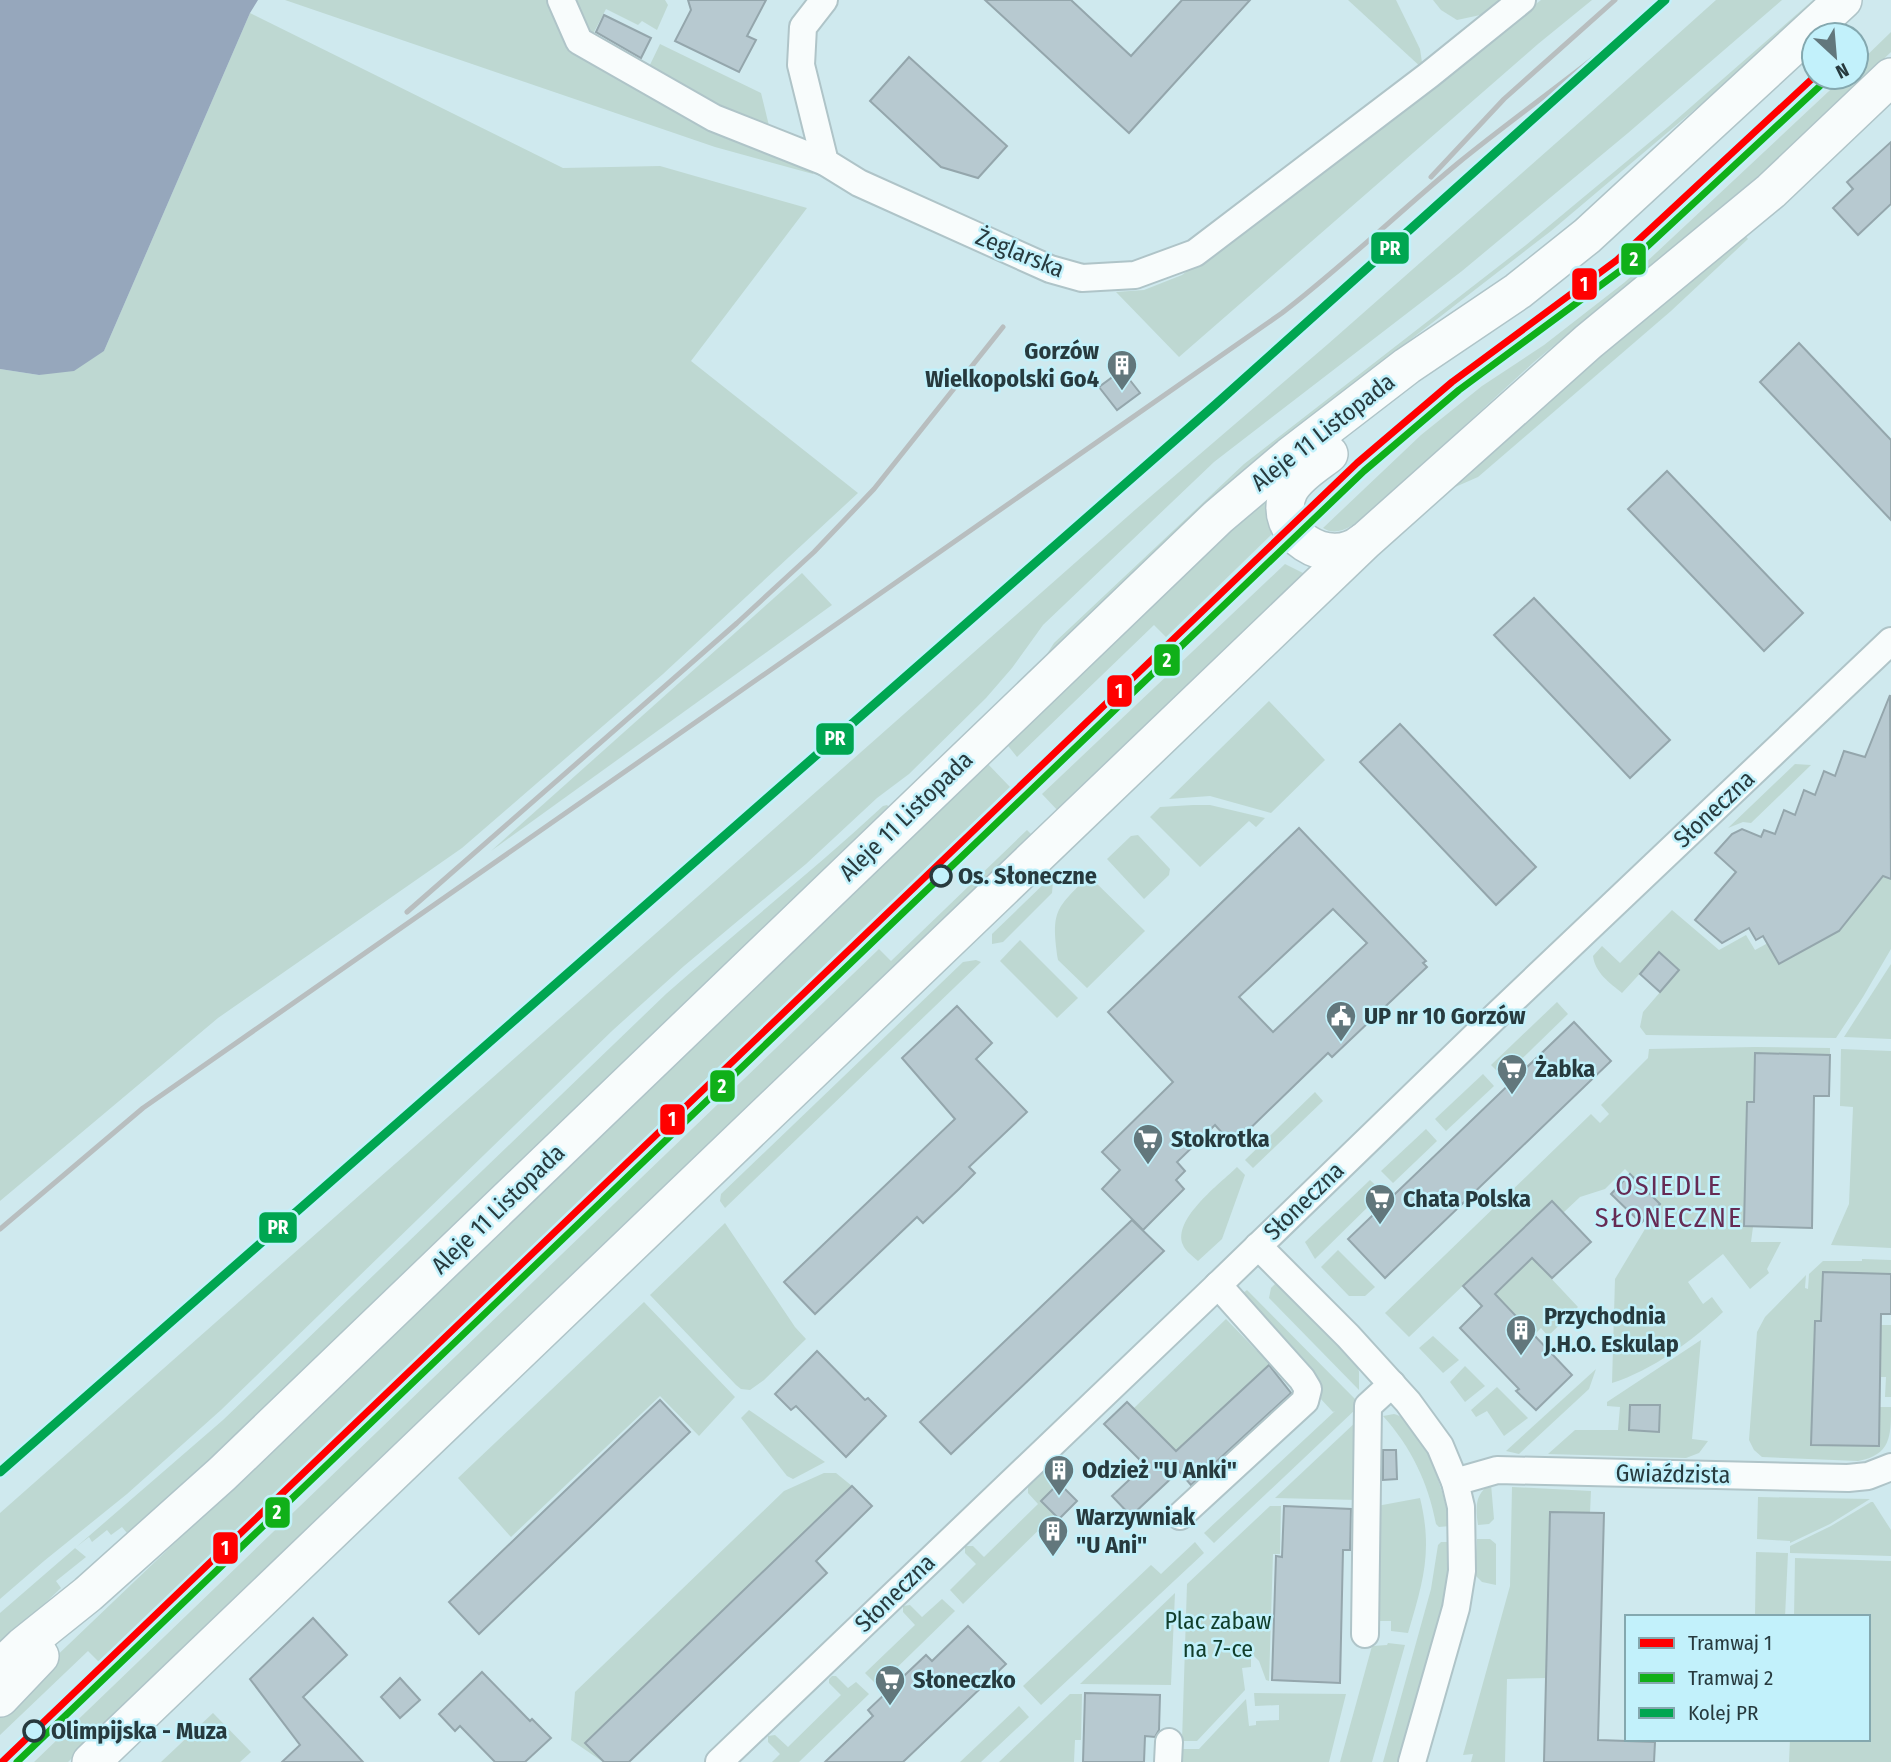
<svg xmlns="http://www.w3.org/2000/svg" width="1891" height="1762" font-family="'Fira Sans Condensed',sans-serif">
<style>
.green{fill:#bed8d2}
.water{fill:#96a7bc}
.building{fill:#b7c9d0;stroke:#94a6ac;stroke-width:2;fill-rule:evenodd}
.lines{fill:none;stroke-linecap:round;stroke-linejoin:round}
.street-casing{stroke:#afc4c8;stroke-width:30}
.secondary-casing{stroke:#afc4c8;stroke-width:40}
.street{stroke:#f8fcfc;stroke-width:26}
.secondary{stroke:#f8fcfc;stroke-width:37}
.rail{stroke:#b8bebf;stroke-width:5}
.rail-1-casing{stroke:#c2f1fb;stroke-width:14}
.rail-1{stroke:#00a651;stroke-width:9}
.tram-1-casing{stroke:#c2f1fb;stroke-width:12}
.tram-2-casing{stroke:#c2f1fb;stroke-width:12}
.tram-1{stroke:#f00;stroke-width:7}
.tram-2{stroke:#10b019;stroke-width:7}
.stop-dot{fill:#c2f1fb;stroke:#273a3e;stroke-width:3.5}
.labels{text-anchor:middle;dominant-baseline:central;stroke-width:5;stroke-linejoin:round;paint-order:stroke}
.street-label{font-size:24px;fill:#273a3e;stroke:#c2f1fb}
.poi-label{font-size:24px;font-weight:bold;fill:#273a3e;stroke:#c2f1fb;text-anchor:start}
.stop-label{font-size:24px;font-weight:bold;fill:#273a3e;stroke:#c2f1fb;text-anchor:start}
.park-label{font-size:24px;fill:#113e2b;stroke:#c2f1fb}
.quarter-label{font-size:28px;letter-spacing:2px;fill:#662b54;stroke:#c2f1fb}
.line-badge{stroke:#c2f1fb;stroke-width:2.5}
.badge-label{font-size:19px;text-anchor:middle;font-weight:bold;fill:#fff}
</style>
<rect width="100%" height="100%" fill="#cfe9ee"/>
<!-- green -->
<g class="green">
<polygon points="285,0 665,0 668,5 657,30 642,21 638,25 606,9 592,36 647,71 660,44 761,93 771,134 815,168 813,174 715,147"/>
<polygon points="1348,0 1396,0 1420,49 1423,69"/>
<polygon points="1433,0 1503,0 1485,14 1457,20 1441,10"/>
<polygon points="1541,0 1592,0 1538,44 1179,357 1116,292 1144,290 1182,275"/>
<polygon points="1716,0 1782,0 1628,133 1462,271 1214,462 1043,625 1012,668 986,698 909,774 877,798 806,864 684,966 613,1030 221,1410 127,1494 44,1561 0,1599 0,1513 1136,509 1328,344 1590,113"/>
<polygon points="1813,0 1819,0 1706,100 1551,231 1265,452 1188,520 1038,668 1054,643 1244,464 1526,245 1668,127"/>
<polygon points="250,13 563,168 660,166 807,208 691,361 858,493 663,674 462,848 218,1018 0,1201 0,369 39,375 104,351"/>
<path d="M1891 32V52L1786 153 1534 362 1366 516C1354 524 1338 538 1323 528L1421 435 1482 386 1544 345 1625 282 1844 77H1856V66Z"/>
<polygon points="1745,235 1748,239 1671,311 1478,477 1446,491 1539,408"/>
<polygon points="1265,499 1274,532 1166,637 1154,625 1017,757 1005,742"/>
<polygon points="1285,564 1307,575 1060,813 1042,794"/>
<polygon points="802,573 832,605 491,851"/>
<polygon points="1269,701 1325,760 1271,813 1210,796 1169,799"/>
<polygon points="986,762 1010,787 99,1662 88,1651 0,1735 0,1710 614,1123"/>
<polygon points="1795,764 1811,765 1751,823 1743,822 1728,828"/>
<path d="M887 805 891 809 261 1415 127 1533 122 1527 111 1535 107 1530 92 1542 89 1537 75 1548 86 1557 56 1581 61 1588 0 1646V1613L223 1420 666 994C738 930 813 871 883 806Z"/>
<polygon points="1193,805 1210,805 1265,818 1256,827 1249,821 1200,867 1150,817 1160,807"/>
<polygon points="1027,830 1035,838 357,1482 68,1762 34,1762 879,949 891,961"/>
<polygon points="1138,835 1170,869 1169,875 1144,899 1107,859 1131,836"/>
<path d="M1891 875V949L1863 997 1836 1038 1646 1035 1640 1027 1643 1012 1679 970 1659 953 1622 993C1610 983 1595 973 1593 956L1602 946 1620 963 1672 910 1719 950 1746 935 1755 950 1768 943 1780 964 1839 931 1883 876 1888 878Z"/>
<path d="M1089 876 1145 931 1087 988 1058 960C1051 911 1055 909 1089 876Z"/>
<polygon points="1050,878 1053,881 1052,893 1003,942 992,944 992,934"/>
<polygon points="1020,940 1078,998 1057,1018 1000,961"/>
<polygon points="976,960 981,962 725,1208 720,1201 721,1194 963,962"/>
<polygon points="1891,964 1891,1039 1844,1037"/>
<polygon points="1557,1002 1568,1014 1503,1077 1491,1065"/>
<path d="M1755 1047 1830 1048V1055L1755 1053 1754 1102 1747 1103 1744 1226 1753 1227 1751 1242H1781L1767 1269 1769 1273 1750 1289 1723 1254 1688 1282 1703 1304 1712 1297 1723 1312C1692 1341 1653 1370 1612 1383L1615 1279 1660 1204 1625 1169 1605 1189 1580 1197 1563 1213 1552 1201 1409 1337 1385 1313 1591 1114 1600 1123 1609 1114 1601 1105 1648 1058 1649 1049Z"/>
<polygon points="1841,1049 1891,1051 1891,1248 1831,1245 1849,1204 1853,1107 1840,1106"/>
<polygon points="1483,1074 1494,1086 1446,1131 1435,1119"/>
<polygon points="1315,1092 1323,1101 1253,1168 1245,1160"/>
<polygon points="1426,1129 1437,1141 1393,1183 1381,1171"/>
<path d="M1237 1167 1245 1175 1222 1239 1198 1261C1194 1257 1185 1251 1183 1245 1172 1219 1221 1183 1237 1167Z"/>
<polygon points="1370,1180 1383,1192 1315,1259 1305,1242"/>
<polygon points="725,1223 795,1327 806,1339 764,1380 750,1390 741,1389 736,1385 650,1295"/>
<polygon points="1338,1250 1375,1287 1365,1296 1349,1296 1321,1267"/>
<polygon points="1532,1258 1578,1307 1548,1336 1541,1328 1534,1335 1496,1296 1497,1292"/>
<path d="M1862 1259 1891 1260V1274L1823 1272 1821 1321H1815L1812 1445 1879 1446 1880 1407H1891C1891 1436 1891 1455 1858 1461L1762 1457 1754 1450 1749 1440 1757 1332 1765 1317 1806 1275 1805 1288 1808 1289 1809 1274 1823 1261H1862Z"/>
<polygon points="1278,1281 1357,1364 1359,1372 1359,1390 1269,1298 1271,1288"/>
<polygon points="1247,1290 1356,1400 1357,1408 1214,1543 1204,1533 1335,1411 1333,1412 1319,1397 1239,1296"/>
<polygon points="644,1302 735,1397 699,1436 660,1396 511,1537 458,1478"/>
<polygon points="1226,1319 1257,1351 1263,1346 1275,1359 1173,1454 1133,1409"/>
<polygon points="1881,1325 1891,1325 1891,1397 1885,1397 1886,1377 1879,1377"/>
<polygon points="1433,1336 1459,1360 1443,1373 1419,1348"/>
<polygon points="1701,1340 1692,1439 1708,1441 1699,1453 1686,1458 1548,1454 1575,1430 1618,1430 1620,1407 1607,1406 1607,1402"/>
<polygon points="1465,1366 1485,1386 1465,1402 1450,1382"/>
<polygon points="1596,1369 1589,1389 1519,1454 1506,1451"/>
<polygon points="1497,1387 1528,1418 1504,1436 1487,1411 1476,1417 1471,1410"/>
<polygon points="749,1410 825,1462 793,1479 787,1476 741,1418"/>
<path d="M1394 1414C1423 1420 1447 1500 1450 1526L1439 1527 1436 1524C1428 1482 1411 1447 1383 1416Z"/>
<polygon points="1358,1420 1358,1500 1275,1498"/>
<polygon points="1053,1466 1069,1473 1041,1501 1054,1515 963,1604 950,1590 976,1564 965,1553 965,1546 973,1546 984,1557 1038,1504 1028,1493 1028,1483 1041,1471"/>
<polygon points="824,1473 836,1473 852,1486 584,1743 603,1762 571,1740 575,1692 784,1491"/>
<path d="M1491 1484 1494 1519 1489 1524 1478 1525C1476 1508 1474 1494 1491 1484Z"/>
<polygon points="1512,1487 1591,1491 1590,1513 1550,1513 1546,1678 1507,1679 1505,1762 1471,1762 1473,1754 1463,1755 1510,1586"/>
<polygon points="1758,1497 1759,1497 1870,1499 1830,1524 1790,1543 1790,1541 1757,1539"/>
<path d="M1420 1498C1433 1551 1423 1582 1408 1633L1391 1631V1621H1375L1377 1506Z"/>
<polygon points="1871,1502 1873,1502 1891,1530 1891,1556 1790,1553 1790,1546 1831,1526"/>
<polygon points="1270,1506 1281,1506 1280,1554 1273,1554 1269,1681 1266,1680 1259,1661 1251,1653 1251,1667 1242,1668 1245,1690 1197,1741 1182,1741 1187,1584"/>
<polygon points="1477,1539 1490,1539 1496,1544 1496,1585 1482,1582 1475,1575"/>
<polygon points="1195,1542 1204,1553 1041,1705 1023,1686 1151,1565 1161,1574"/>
<polygon points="1441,1542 1451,1542 1452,1556 1444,1606 1402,1762 1383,1762 1431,1589 1438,1545"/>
<polygon points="1756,1552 1788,1553 1785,1617 1755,1617"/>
<polygon points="1795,1558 1891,1561 1891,1762 1789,1762 1790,1739 1868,1739 1868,1617 1794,1617"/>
<polygon points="1175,1593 1171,1685 1080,1684"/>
<polygon points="942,1599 955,1611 878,1686 865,1673 915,1625 903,1612 903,1606 910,1605 922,1617"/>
<polygon points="1388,1643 1405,1645 1372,1762 1340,1762 1372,1646 1387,1645"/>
<polygon points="832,1676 836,1676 848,1688 856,1682 869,1694 799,1762 772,1762 780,1754 768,1742 768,1736 775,1735 788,1747 841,1695 829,1683 829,1679"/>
<polygon points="1254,1693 1346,1694 1329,1762 1181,1762 1182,1749 1199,1749 1246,1699 1249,1726 1256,1725 1256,1721 1279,1720 1279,1705 1255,1706"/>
<polygon points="1070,1694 1082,1694 1081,1740 1075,1740 1074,1762 999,1762"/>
<polygon points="1019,1706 1029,1717 981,1762 960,1762"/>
<polygon points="213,1713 251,1752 240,1762 161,1762"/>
</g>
<!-- water -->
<polygon class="water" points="0,0 258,0 250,13 104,351 74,371 39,375 0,369"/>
<!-- building -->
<g class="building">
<polygon points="688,0 766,0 747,36 756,40 739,72 675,41 691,10"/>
<polygon points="985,0 1071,0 1131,56 1182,0 1250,0 1129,133"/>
<polygon points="604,15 651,38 641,58 596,32"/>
<polygon points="909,57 1007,146 978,178 941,167 870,101"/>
<polygon points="1891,142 1891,204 1858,235 1833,208 1853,189 1847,182"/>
<polygon points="1799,343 1891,440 1891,520 1760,382"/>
<polygon points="1122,370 1140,393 1117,410 1099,387"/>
<polygon points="1667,471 1803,613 1764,651 1628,509"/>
<polygon points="1534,598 1670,740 1630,778 1494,635"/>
<polygon points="1890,695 1891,879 1883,876 1839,931 1779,964 1763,936 1756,940 1749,928 1722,943 1695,920 1736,872 1715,853 1732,834 1742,829 1761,837 1764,830 1775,834 1784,810 1795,815 1804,790 1815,795 1824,771 1835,776 1844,751 1865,757"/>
<polygon points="1400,724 1536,867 1496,905 1360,762"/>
<path d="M1299 828 1426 961 1423 963 1427 967 1332 1057 1328 1053 1233 1145 1215 1125 1177 1162 1185 1171 1176 1180 1184 1189 1143 1230 1102 1189 1120 1170 1102 1152 1173 1082 1108 1012ZM1333 909 1367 943 1273 1032 1239 997Z"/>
<polygon points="1659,952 1679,970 1660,992 1640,974"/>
<polygon points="957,1006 992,1043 976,1059 1027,1112 969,1167 975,1173 959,1189 923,1223 917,1217 815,1314 784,1282 955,1119 902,1058"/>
<polygon points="1574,1022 1611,1061 1385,1278 1348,1239"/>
<polygon points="1755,1053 1830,1055 1829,1096 1814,1096 1812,1228 1744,1226 1747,1102 1754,1102"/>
<polygon points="1630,1174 1660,1204 1641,1223 1611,1194"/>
<polygon points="1552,1201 1591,1242 1552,1278 1532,1258 1495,1294 1572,1375 1536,1410 1516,1391 1519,1389 1460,1328 1482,1306 1463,1286"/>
<polygon points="1132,1220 1164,1251 951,1454 920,1422"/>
<polygon points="1823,1272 1891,1274 1891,1314 1881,1314 1879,1446 1811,1445 1815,1321 1821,1321"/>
<polygon points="817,1351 865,1400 868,1398 886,1416 846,1457 796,1406 791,1410 775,1394"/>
<polygon points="1269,1365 1291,1393 1191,1485 1179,1471 1131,1516 1112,1496 1145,1465 1104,1424 1127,1402 1176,1451"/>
<polygon points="660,1400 690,1432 479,1634 449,1602"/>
<polygon points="1630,1405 1660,1405 1659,1432 1629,1430"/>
<polygon points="1383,1450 1396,1450 1397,1479 1383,1480"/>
<polygon points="1059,1483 1077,1501 1059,1519 1041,1501"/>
<polygon points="852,1486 872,1506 816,1561 827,1573 629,1762 604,1762 585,1743"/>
<polygon points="1284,1506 1351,1509 1350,1550 1343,1550 1340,1683 1272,1680 1276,1556 1282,1557"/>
<polygon points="1550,1512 1604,1513 1598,1740 1655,1742 1654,1762 1544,1762"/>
<polygon points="313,1618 347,1655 303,1697 363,1762 282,1762 300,1745 250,1679"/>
<polygon points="968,1626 1006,1664 903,1762 825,1762 873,1716 868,1710 926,1655 932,1661"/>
<polygon points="482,1672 530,1721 532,1719 551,1738 525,1762 495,1762 460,1726 455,1731 439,1714"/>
<polygon points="400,1678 420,1700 400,1718 381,1697"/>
<polygon points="1085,1693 1160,1695 1159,1730 1155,1737 1145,1736 1144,1762 1083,1762"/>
</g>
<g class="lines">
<!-- street casing -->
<g class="street-casing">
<g id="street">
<polyline points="561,0 579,41 714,118 825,162"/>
<polyline points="824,0 803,27 801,65 825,162 859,183 1050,269 1082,278 1135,275 1195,253 1429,75 1522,0"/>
<polyline points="1258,1246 1348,1336 1408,1402 1440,1446 1455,1482 1461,1507 1462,1571 1456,1608 1412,1762"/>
<polyline points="1455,1482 1497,1470 1848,1478 1868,1476 1891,1467"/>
<polyline points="1180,1516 1305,1401 1308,1389 1302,1379 1218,1285"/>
<polyline points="1365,1634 1368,1406 1392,1384"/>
<polyline points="719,1762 1214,1289 1499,1013 1891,641"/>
<polyline points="1168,1762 1169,1742"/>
</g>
</g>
<!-- secondary casing -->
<g class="secondary-casing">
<g id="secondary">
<path d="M1329 454C1316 464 1296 476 1289 491 1269 533 1329 571 1363 542"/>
<polyline points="0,1668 23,1646 88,1594 222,1474 1218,517 1290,456 1407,366 1518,291 1587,236 1843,0"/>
<polyline points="0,1698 40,1656"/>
<polyline points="91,1762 1365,541 1588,342 1771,191 1891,77"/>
</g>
</g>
<!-- street -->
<use href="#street" class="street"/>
<!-- secondary -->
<use href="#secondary" class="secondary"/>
<!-- rail -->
<g class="rail">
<polyline points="1431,177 1504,99 1615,0"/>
<polyline points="407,912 737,623 814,552 874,489 1003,327"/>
<path d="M0 1229 143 1108 1282 313C1343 266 1398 213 1457 164 1522 111 1591 64 1654 9"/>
</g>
<!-- rail-1 casing -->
<g class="rail-1-casing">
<polyline id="rail-1" points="0,1472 1215,405 1665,0"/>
</g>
<!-- rail-1 -->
<use href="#rail-1" class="rail-1"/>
<!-- tram-1 casing -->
<g class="tram-1-casing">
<polyline id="tram-1" points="2,1762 1357,463 1452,382 1617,260 1814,77"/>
</g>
<!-- tram-2 casing -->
<g class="tram-2-casing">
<polyline id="tram-2" points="17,1762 1364,471 1459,390 1624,268 1821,85"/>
</g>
<!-- tram-1 -->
<use href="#tram-1" class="tram-1"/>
<!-- tram-2 -->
<use href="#tram-2" class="tram-2"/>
</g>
<!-- icons -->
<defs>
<g id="building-pin" transform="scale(1.575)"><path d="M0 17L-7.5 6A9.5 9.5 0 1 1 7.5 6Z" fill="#62777c" stroke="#c2f1fb"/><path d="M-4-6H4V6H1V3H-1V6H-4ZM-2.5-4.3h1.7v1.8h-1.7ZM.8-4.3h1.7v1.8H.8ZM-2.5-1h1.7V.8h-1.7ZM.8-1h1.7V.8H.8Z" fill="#fff"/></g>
<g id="civic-pin" transform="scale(1.575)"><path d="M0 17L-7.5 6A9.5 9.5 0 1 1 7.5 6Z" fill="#62777c" stroke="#c2f1fb"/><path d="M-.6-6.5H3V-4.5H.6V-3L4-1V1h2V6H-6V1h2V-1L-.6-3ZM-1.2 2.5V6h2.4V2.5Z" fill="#fff"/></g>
<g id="supermarket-pin" transform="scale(1.575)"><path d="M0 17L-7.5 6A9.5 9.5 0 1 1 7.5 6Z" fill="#62777c" stroke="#c2f1fb"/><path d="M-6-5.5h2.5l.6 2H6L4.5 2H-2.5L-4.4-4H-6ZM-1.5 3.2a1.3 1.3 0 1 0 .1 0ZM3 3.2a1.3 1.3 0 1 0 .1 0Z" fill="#fff"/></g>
</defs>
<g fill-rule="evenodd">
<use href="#building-pin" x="1122" y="365"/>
<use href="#civic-pin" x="1341" y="1016"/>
<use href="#supermarket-pin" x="1512" y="1069"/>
<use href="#supermarket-pin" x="1148" y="1139"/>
<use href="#supermarket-pin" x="1380" y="1199"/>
<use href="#building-pin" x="1521" y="1330"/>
<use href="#building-pin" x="1059" y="1470"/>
<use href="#building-pin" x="1053" y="1531"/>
<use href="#supermarket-pin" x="890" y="1680"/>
</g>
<!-- markers -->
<g class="stop-dot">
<circle cx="941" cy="876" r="10"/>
<circle cx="34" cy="1731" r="10"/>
</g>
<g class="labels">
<!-- street labels -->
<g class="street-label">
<text transform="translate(1020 253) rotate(22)">Żeglarska</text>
<text transform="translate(1323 432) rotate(-38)">Aleje 11 Listopada</text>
<text transform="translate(1714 809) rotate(-43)">Słoneczna</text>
<text transform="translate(906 816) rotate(-44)">Aleje 11 Listopada</text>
<text transform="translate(1304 1201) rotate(-44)">Słoneczna</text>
<text transform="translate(498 1209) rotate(-44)">Aleje 11 Listopada</text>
<text transform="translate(1673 1474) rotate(1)">Gwiaździsta</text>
<text transform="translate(895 1593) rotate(-44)">Słoneczna</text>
</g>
<!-- poi labels -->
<g class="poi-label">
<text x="1099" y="351" text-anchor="end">Gorzów<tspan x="1099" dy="28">Wielkopolski Go4</tspan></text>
<text x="1364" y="1016">UP nr 10 Gorzów</text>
<text x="1535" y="1069">Żabka</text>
<text x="1171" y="1139">Stokrotka</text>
<text x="1403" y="1199">Chata Polska</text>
<text x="1544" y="1316">Przychodnia<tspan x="1544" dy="28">J.H.O. Eskulap</tspan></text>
<text x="1082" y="1470">Odzież "U Anki"</text>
<text x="1076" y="1517">Warzywniak<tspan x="1076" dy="28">"U Ani"</tspan></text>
<text x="913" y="1680">Słoneczko</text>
</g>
<!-- stop labels -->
<g class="stop-label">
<text x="958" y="876">Os. Słoneczne</text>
<text x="51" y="1731">Olimpijska - Muza</text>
</g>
<!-- park labels -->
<g class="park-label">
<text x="1218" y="1621">Plac zabaw<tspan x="1218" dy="28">na 7-ce</tspan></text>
</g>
<!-- quarter labels -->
<g class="quarter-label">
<text x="1669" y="1185">OSIEDLE<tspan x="1669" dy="32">SŁONECZNE</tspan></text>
</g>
</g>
<g class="line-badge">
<rect x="1370" y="231" width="40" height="34" rx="7" fill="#00a651"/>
<rect x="1620" y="242" width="27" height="34" rx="7" fill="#10b019"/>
<rect x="1571" y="267" width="27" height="34" rx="7" fill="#f00"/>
<rect x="1153" y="643" width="28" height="34" rx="7" fill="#10b019"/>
<rect x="1106" y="674" width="27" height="34" rx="7" fill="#f00"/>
<rect x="815" y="722" width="40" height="34" rx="7" fill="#00a651"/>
<rect x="709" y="1069" width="27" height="34" rx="7" fill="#10b019"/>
<rect x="659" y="1103" width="27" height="33" rx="7" fill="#f00"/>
<rect x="258" y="1211" width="40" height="33" rx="7" fill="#00a651"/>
<rect x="264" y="1496" width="27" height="33" rx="7" fill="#10b019"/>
<rect x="212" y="1531" width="27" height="34" rx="7" fill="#f00"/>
</g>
<g class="badge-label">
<text x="1390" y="255">PR</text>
<text x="1634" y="266">2</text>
<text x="1584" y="291">1</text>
<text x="1167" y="667">2</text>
<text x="1119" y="698">1</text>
<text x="835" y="745">PR</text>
<text x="722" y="1093">2</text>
<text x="672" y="1126">1</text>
<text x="278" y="1234">PR</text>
<text x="277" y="1519">2</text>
<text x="225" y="1555">1</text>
</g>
<!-- legend -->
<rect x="1625" y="1615" width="245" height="126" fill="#c2f1fb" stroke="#84a8af" stroke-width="2"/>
<rect x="1639" y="1638" width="35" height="10" fill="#ff0000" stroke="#84a8af" stroke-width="2"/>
<text x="1688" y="1650" font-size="21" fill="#273a3e">Tramwaj 1</text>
<rect x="1639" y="1673" width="35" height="10" fill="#10b019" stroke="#84a8af" stroke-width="2"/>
<text x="1688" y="1685" font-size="21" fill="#273a3e">Tramwaj 2</text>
<rect x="1639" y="1708" width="35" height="10" fill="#00a651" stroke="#84a8af" stroke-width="2"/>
<text x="1688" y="1720" font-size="21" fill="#273a3e">Kolej PR</text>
<!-- north arrow -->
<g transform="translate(1835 56) rotate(154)"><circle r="33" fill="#c2f1fb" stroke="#84a8af" stroke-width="2"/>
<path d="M0-5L12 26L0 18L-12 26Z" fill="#62777c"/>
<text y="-10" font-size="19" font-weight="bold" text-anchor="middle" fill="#273a3e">N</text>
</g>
</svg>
